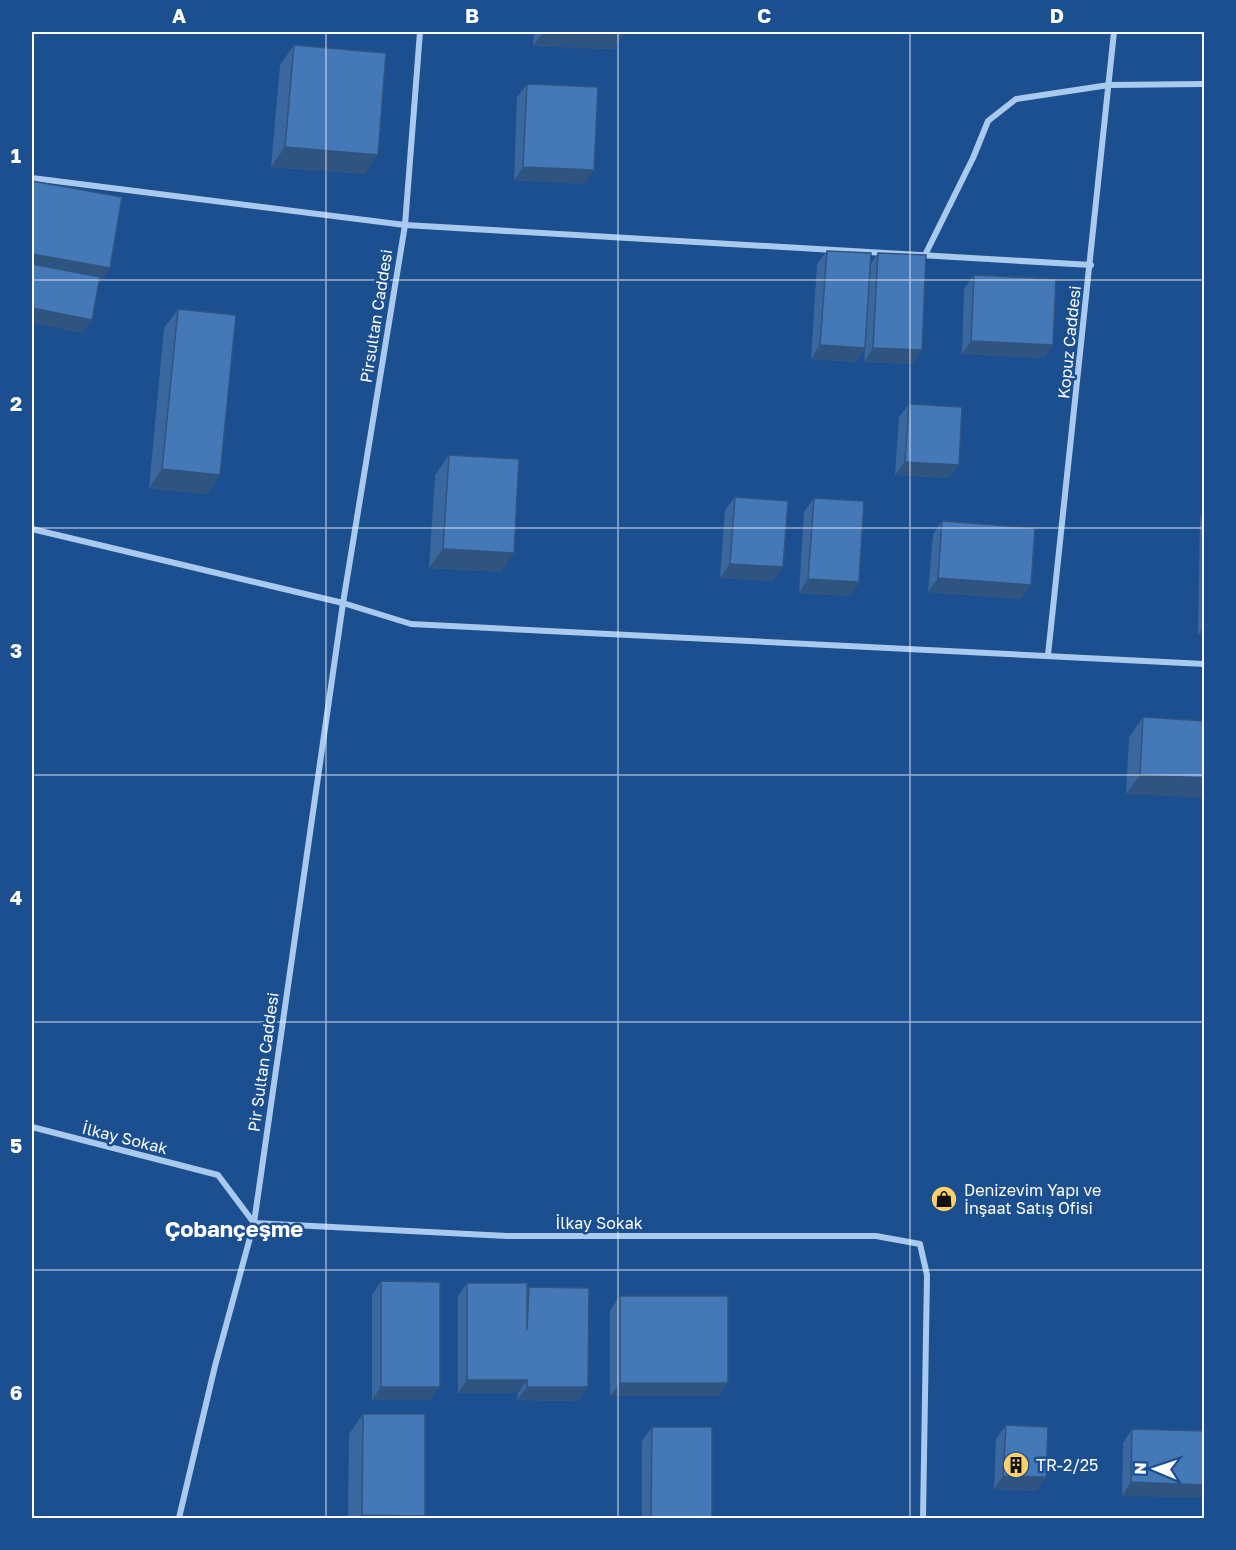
<svg xmlns="http://www.w3.org/2000/svg" width="1236" height="1550" font-family="'Golos Text',sans-serif">
<style>
.lines{fill:none;stroke-linecap:round;stroke-linejoin:round}
.minor{stroke:#a9c9ee;stroke-width:6}
.wall{fill:#3a679d}
.shaded-wall{fill:#305480}
.building{fill:#4478b7;stroke:#305480;stroke-width:1.5}
.grid{fill:none;stroke:#fff;stroke-width:1.5;stroke-opacity:0.55}
.labels{text-anchor:middle;dominant-baseline:central;stroke-width:5;stroke-linejoin:round;paint-order:stroke}
.street-label{font-size:16px;fill:#fff;stroke:#1b4f8f}
.poi-label{font-size:16px;fill:#fff;stroke:#1b4f8f;text-anchor:start}
.district-label{font-size:22px;font-weight:bold;fill:#fff;stroke:#1b4f8f}
.neatline{fill:none;stroke:#fff;stroke-width:2}
.grid-label{font-size:20px;text-anchor:middle;font-weight:bold;fill:#fff}
</style>
<rect width="100%" height="100%" fill="#1b4f8f"/>
<g class="lines">
<!-- minor -->
<g class="minor">
<polyline points="32,178 405,225 1091,265"/>
<polyline points="925,255 973,158 988,121 1016,99 1109,85 1204,84"/>
<polyline points="32,529 343,603 411,624 1204,664"/>
<polyline points="1048,655 1114,32"/>
<polyline points="32,1127 218,1175 254,1223 507,1236 876,1236 920,1244 927,1275 923,1518"/>
<polyline points="179,1518 215,1366 254,1223 343,603 405,225 420,32"/>
</g>
</g>
<!-- wall -->
<g class="wall">
<polygon points="534,32 625,32 613,49 533,46"/>
<polygon points="294,45 365,174 271,167 280,65"/>
<polygon points="527,84 584,184 514,180 517,97"/>
<polygon points="827,251 870,265 878,253 922,350 912,364 864,362 865,349 855,362 811,359 817,264"/>
<polygon points="974,275 1044,358 962,354 964,289"/>
<polygon points="178,309 220,475 207,494 149,488 164,328"/>
<polygon points="909,404 949,478 895,475 899,417"/>
<polygon points="449,455 501,572 429,568 435,475"/>
<polygon points="735,497 773,581 720,578 725,510"/>
<polygon points="814,498 859,582 850,596 799,593 804,512"/>
<polygon points="1204,511 1204,635 1198,635 1200,518"/>
<polygon points="942,521 1021,599 928,592 933,534"/>
<polygon points="1143,717 1204,721 1126,794 1129,737"/>
<polygon points="381,1281 430,1400 372,1400 372,1295"/>
<polygon points="467,1283 527,1289 529,1287 588,1387 578,1401 517,1400 518,1393 458,1393 458,1296"/>
<polygon points="620,1296 728,1383 718,1396 610,1396 610,1310"/>
<polygon points="363,1414 425,1516 423,1518 348,1518 349,1434"/>
<polygon points="1006,1425 1046,1477 1036,1491 994,1489 996,1439"/>
<polygon points="652,1427 712,1518 642,1518 642,1441"/>
<polygon points="1132,1429 1204,1431 1122,1496 1123,1443"/>
</g>
<!-- shaded-wall -->
<g class="shaded-wall">
<polygon points="543,32 625,32 613,49 533,46"/>
<polygon points="285,147 378,155 365,174 271,167"/>
<polygon points="523,167 594,170 584,184 514,180"/>
<polygon points="32,254 110,268 97,288 32,276"/>
<polygon points="32,308 92,320 82,333 32,323"/>
<polygon points="971,341 1053,345 1044,358 962,354"/>
<polygon points="820,345 865,348 855,362 811,359"/>
<polygon points="873,348 922,350 912,364 864,362"/>
<polygon points="905,462 959,465 949,478 895,475"/>
<polygon points="162,469 220,475 207,494 149,488"/>
<polygon points="443,549 514,553 501,572 429,568"/>
<polygon points="730,564 783,567 773,581 720,578"/>
<polygon points="938,578 1031,585 1021,599 928,592"/>
<polygon points="808,579 859,582 850,596 799,593"/>
<polygon points="1204,625 1204,635 1198,635"/>
<polygon points="1140,775 1204,778 1204,798 1126,794"/>
<polygon points="467,1380 527,1380 518,1393 458,1393"/>
<polygon points="620,1383 728,1383 718,1396 610,1396"/>
<polygon points="381,1387 440,1387 430,1400 372,1400"/>
<polygon points="527,1387 588,1387 578,1401 517,1400"/>
<polygon points="1003,1476 1046,1477 1036,1491 994,1489"/>
<polygon points="1131,1482 1204,1485 1204,1498 1122,1496"/>
<polygon points="362,1515 425,1516 423,1518 359,1518"/>
</g>
<!-- building -->
<g class="building">
<polygon points="294,45 386,53 378,155 285,147"/>
<polygon points="527,84 598,87 594,170 523,167"/>
<polygon points="32,181 122,197 110,268 32,254"/>
<polygon points="827,251 871,253 865,348 820,345"/>
<polygon points="878,253 926,255 922,350 873,348"/>
<polygon points="32,264 100,277 92,320 32,308"/>
<polygon points="974,275 1056,279 1053,345 971,341"/>
<polygon points="178,309 236,315 220,475 162,469"/>
<polygon points="909,404 962,407 959,465 905,462"/>
<polygon points="449,455 519,459 514,553 443,549"/>
<polygon points="735,497 788,501 783,567 730,564"/>
<polygon points="814,498 864,501 859,582 808,579"/>
<polygon points="942,521 1035,528 1031,585 938,578"/>
<polygon points="1143,717 1204,721 1204,778 1140,775"/>
<polygon points="32,1173 34,1174 32,1183"/>
<polygon points="381,1281 440,1282 440,1387 381,1387"/>
<polygon points="467,1283 527,1283 527,1330 529,1287 589,1288 588,1387 527,1387 527,1380 467,1380"/>
<rect x="620" y="1296" width="108" height="87"/>
<polygon points="363,1414 425,1414 425,1516 362,1515"/>
<polygon points="1006,1425 1048,1427 1046,1477 1003,1476"/>
<polygon points="652,1427 712,1427 712,1518 651,1518"/>
<polygon points="1132,1429 1204,1431 1204,1485 1131,1482"/>
</g>
<!-- grid -->
<path class="grid" d="M326 32V1518M618 32V1518M910 32V1518M32 280H1204M32 528H1204M32 775H1204M32 1022H1204M32 1270H1204"/>
<!-- icons -->
<defs>
<g id="shop-disc" transform="scale(1.35)"><circle r="9.5" fill="#ffd166" stroke="#1b4f8f"/><path d="M-5-2.5h2.3a2.7 3.5 0 0 1 5.4 0H5L5.5 6h-11ZM-1.5-2.5h3a1.5 2.3 0 0 0-3 0Z" fill="#111"/></g>
<g id="building-disc" transform="scale(1.35)"><circle r="9.5" fill="#ffd166" stroke="#1b4f8f"/><path d="M-4-6H4V6H1V3H-1V6H-4ZM-2.5-4.3h1.7v1.8h-1.7ZM.8-4.3h1.7v1.8H.8ZM-2.5-1h1.7V.8h-1.7ZM.8-1h1.7V.8H.8Z" fill="#111"/></g>
</defs>
<g fill-rule="evenodd">
<use href="#shop-disc" x="944" y="1199"/>
<use href="#building-disc" x="1016" y="1465"/>
</g>
<g class="labels">
<!-- street labels -->
<g class="street-label">
<text transform="translate(376 316) rotate(-81)">Pirsultan Caddesi</text>
<text transform="translate(1069 342) rotate(-84)">Kopuz Caddesi</text>
<text transform="translate(263 1062) rotate(-82)">Pir Sultan Caddesi</text>
<text transform="translate(125 1138) rotate(14)">İlkay Sokak</text>
<text x="599" y="1223">İlkay Sokak</text>
</g>
<!-- poi labels -->
<g class="poi-label">
<text x="964" y="1190">Denizevim Yapı ve<tspan x="964" dy="18">İnşaat Satış Ofisi</tspan></text>
<text x="1036" y="1465">TR-2/25</text>
</g>
<!-- district labels -->
<g class="district-label">
<text x="234" y="1228">Çobançeşme</text>
</g>
</g>
<!-- border -->
<rect width="1236" height="1550" fill="none" stroke="#1b4f8f" stroke-width="66"/>
<!-- north arrow -->
<g transform="translate(1155 1469) rotate(272)" stroke="#1b4f8f" stroke-width="4.5" paint-order="stroke">
<path d="M0-4.5L10 22L0 15L-10 22Z" fill="#ffffff"/>
<text y="-9" font-size="16" font-weight="bold" text-anchor="middle" fill="#ffffff">N</text>
</g>
<rect x="33" y="33" width="1170" height="1484" class="neatline"/>
<g class="grid-label">
<text x="179" y="23">A</text>
<text x="472" y="23">B</text>
<text x="764" y="23">C</text>
<text x="1057" y="23">D</text>
<text x="16" y="163">1</text>
<text x="16" y="411">2</text>
<text x="16" y="658">3</text>
<text x="16" y="905">4</text>
<text x="16" y="1153">5</text>
<text x="16" y="1400">6</text>
</g>
</svg>
